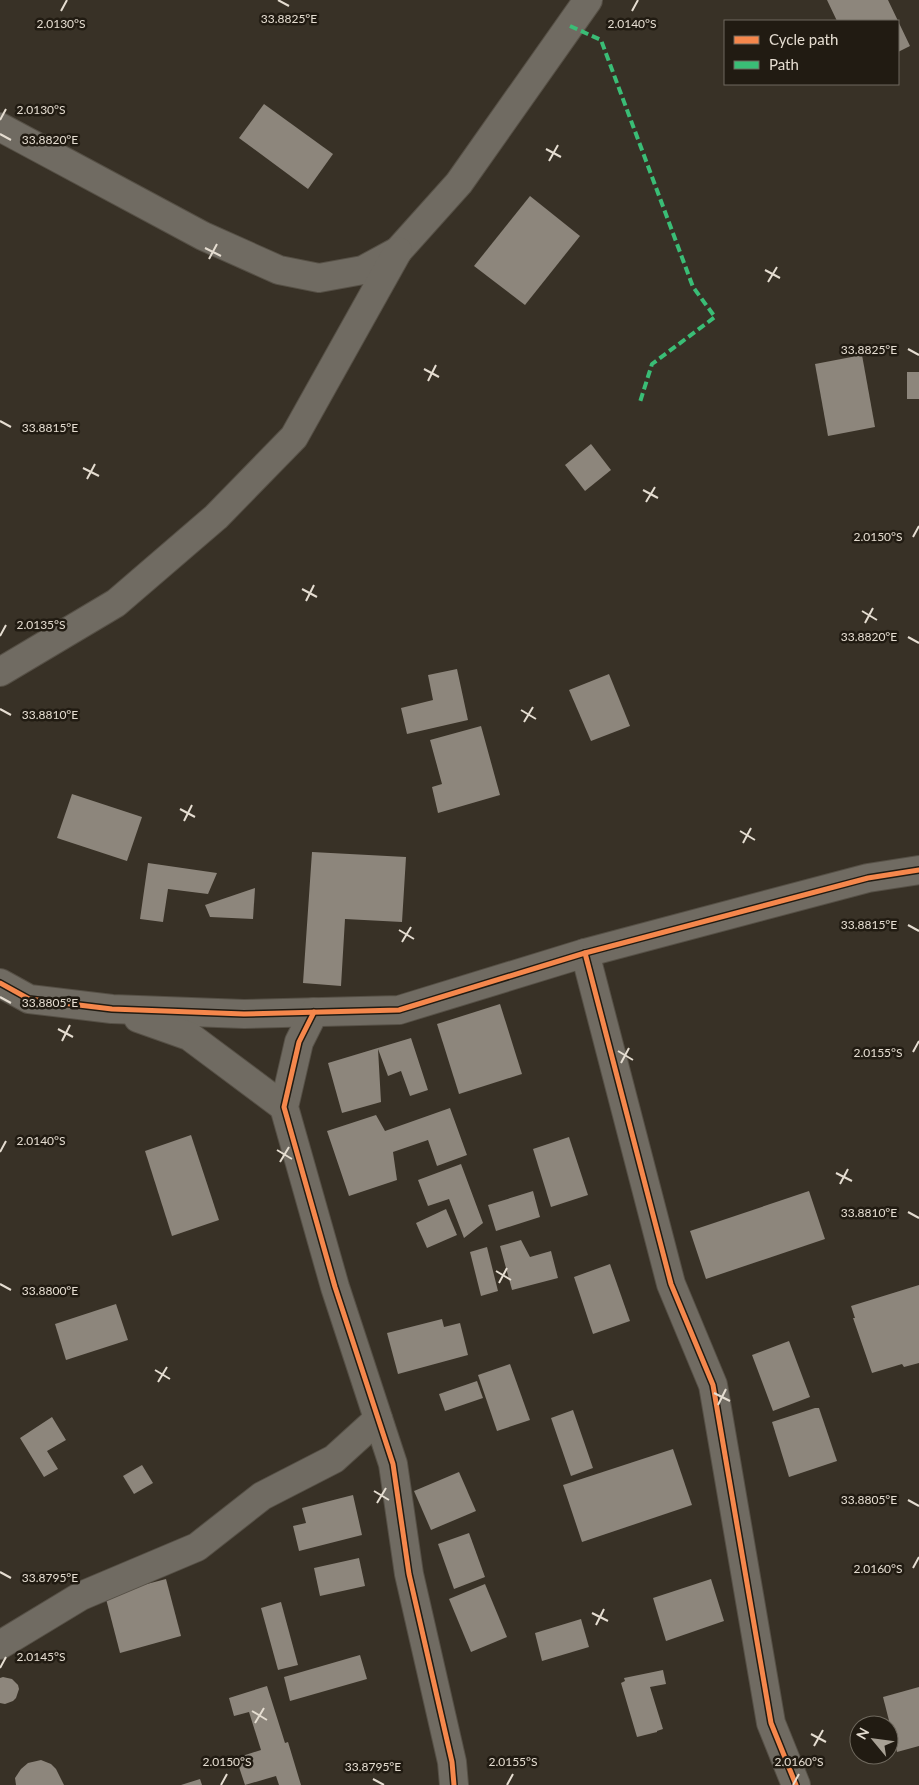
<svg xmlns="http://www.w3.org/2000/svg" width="919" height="1785" font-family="Lato,sans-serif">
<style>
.building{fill:#8d867c}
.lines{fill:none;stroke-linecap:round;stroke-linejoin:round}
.minor-casing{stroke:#565046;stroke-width:30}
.minor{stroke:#706b62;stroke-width:28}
.quiet{stroke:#3abd76;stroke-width:4;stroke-dasharray:8 4;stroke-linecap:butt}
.cycleway-casing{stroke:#211b12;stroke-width:8}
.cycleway{stroke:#f5874c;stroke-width:5}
.ticks{fill:none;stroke:#e5ddd1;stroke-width:2}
.ticks-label{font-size:12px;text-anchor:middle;fill:#e5ddd1;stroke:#211b12;stroke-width:5;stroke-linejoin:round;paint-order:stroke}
</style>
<rect width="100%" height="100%" fill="#383126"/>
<!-- building -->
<g class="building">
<polygon points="827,0 888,0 910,46 898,52 898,21 837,21"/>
<polygon points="264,104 333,154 308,189 239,138"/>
<polygon points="530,196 580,236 525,305 474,266"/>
<polygon points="862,355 875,427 828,436 815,364"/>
<rect x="907" y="372" width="12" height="27"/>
<polygon points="591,444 611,470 585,491 565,465"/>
<polygon points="457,669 468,720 407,734 401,708 433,700 428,675"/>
<polygon points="609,674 630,726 591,741 569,690"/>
<polygon points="481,726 500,795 438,813 432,787 442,784 430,740"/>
<polygon points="72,794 142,817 127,861 57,838"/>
<polygon points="312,852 406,857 402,922 345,919 341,986 303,983"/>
<polygon points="148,863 217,873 208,894 168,889 163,922 140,919"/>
<polygon points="255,888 253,919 210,917 205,905"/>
<polygon points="500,1004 522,1074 459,1094 437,1024"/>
<polygon points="411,1038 428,1090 410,1096 401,1071 388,1076 378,1049 381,1102 342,1113 328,1063"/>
<polygon points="450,1108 467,1155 437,1166 428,1140 393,1152 397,1180 349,1196 327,1131 376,1115 385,1131"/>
<polygon points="191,1135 219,1220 172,1236 145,1151"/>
<polygon points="569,1137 588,1195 551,1207 533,1149"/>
<polygon points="461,1164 483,1223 464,1238 449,1199 428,1206 418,1180"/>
<polygon points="533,1191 540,1217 496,1231 488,1205"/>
<polygon points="809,1191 825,1239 706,1279 690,1231"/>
<polygon points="446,1209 457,1235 427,1248 416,1223"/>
<polygon points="521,1240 530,1257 551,1251 558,1278 512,1290 500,1246"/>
<polygon points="487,1247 498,1291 481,1296 470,1252"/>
<polygon points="610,1264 630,1321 593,1334 574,1277"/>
<polygon points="919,1285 919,1363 904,1367 902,1364 872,1373 853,1318 855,1318 851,1306"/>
<polygon points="116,1304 128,1340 66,1360 55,1324"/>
<polygon points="442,1319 444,1327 460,1323 468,1355 398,1374 387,1333"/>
<polygon points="789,1341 810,1397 773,1411 752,1355"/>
<polygon points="510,1364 530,1420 497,1431 478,1375"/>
<polygon points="477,1381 483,1398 445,1411 439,1394"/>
<polygon points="815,1408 819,1408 837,1461 789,1477 772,1422"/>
<polygon points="573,1410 593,1468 571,1476 551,1418"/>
<polygon points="52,1417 66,1440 47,1451 58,1469 44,1477 20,1438"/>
<polygon points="673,1449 692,1505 582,1542 563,1485"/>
<polygon points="142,1465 153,1483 134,1494 123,1476"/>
<polygon points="459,1472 476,1511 431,1530 414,1491"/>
<polygon points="353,1495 362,1535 299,1551 293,1526 306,1523 302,1508"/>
<polygon points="469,1533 485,1577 454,1589 438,1544"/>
<polygon points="359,1558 365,1586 320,1596 314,1568"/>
<polygon points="166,1579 181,1636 120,1653 105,1595"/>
<polygon points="711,1579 724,1621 666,1641 653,1598"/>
<polygon points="485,1584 507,1637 471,1652 449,1599"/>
<polygon points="281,1602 298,1665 278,1670 261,1608"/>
<polygon points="581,1619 589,1647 542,1661 535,1633"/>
<polygon points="360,1655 367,1679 290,1701 284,1677"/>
<polygon points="663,1670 666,1684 650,1687 663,1729 657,1731 657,1732 637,1737 621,1683 625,1681 624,1678"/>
<polygon points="3,1677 12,1679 18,1685 19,1689 16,1698 13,1701 5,1704 0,1703 0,1678"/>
<polygon points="267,1686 285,1743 288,1742 301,1785 279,1785 276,1776 245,1785 236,1758 261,1750 249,1712 234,1716 229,1698"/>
<polygon points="919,1687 919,1746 897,1752 883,1697"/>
<polygon points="41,1760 51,1764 56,1769 64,1785 16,1785 15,1778 21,1769 28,1763"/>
<polygon points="200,1779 202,1785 181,1785"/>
</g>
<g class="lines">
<!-- minor casing -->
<g class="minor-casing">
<g id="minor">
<polyline points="0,127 203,236 279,270 319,278 363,270 398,251 459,183 588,0"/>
<polyline points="0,672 116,603 216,517 294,437 398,251"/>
<polyline points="585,953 671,1284 713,1385 771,1723 796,1785"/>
<polyline points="0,983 29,999 112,1009 244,1014 399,1010 585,953 868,878 919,870"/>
<polyline points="314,1012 299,1042 284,1107 335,1287 393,1464 409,1574 452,1762 454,1785"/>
<polyline points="138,1018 189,1036 284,1107"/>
<polyline points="0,1645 81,1596 197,1547 262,1496 334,1459 378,1419"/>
</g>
</g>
<!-- minor -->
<use href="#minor" class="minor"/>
<!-- quiet -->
<polyline class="quiet" points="570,26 601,40 693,287 715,317 652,364 640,402"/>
<!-- cycleway casing -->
<g class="cycleway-casing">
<g id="cycleway">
<polyline points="585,953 671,1284 713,1385 771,1723 796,1785"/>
<polyline points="0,983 29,999 112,1009 244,1014 399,1010 585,953 868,878 919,870"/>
<polyline points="314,1012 299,1042 284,1107 335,1287 393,1464 409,1574 452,1762 454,1785"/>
</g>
</g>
<!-- cycleway -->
<use href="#cycleway" class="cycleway"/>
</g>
<!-- ticks -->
<path class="ticks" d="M278 0 289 6M61 11 67 0M632 11 638 0M0 120 6 109M0 134 11 140M546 149 561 157M549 161 558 145M205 248 221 256M209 259 217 244M765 270 780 278M768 282 777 267M908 349 919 355M424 369 439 377M428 381 436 365M0 421 11 427M83 468 99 476M87 479 95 464M643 490 658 498M646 502 655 487M913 537 919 526M302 589 317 597M306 601 314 585M862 611 877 620M865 623 873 608M0 636 6 625M908 637 919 643M0 709 11 715M521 710 536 719M524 722 533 707M180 809 195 817M184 821 192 805M740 831 755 840M743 843 751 828M908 925 919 931M399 930 414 939M402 942 411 927M0 997 11 1003M58 1029 73 1037M62 1041 70 1025M618 1051 633 1060M913 1052 919 1041M621 1063 629 1048M277 1150 292 1159M0 1152 6 1141M280 1162 289 1147M836 1173 852 1181M840 1184 848 1169M908 1212 919 1218M496 1271 511 1280M499 1283 507 1268M0 1284 11 1290M155 1370 170 1379M158 1382 167 1367M714 1393 730 1401M718 1405 726 1389M374 1491 389 1500M908 1500 919 1506M377 1503 386 1488M913 1568 919 1557M0 1572 11 1578M592 1613 608 1621M596 1625 604 1609M0 1668 6 1657M252 1711 267 1720M255 1723 264 1708M811 1734 826 1742M814 1746 823 1730M373 1779 384 1785M221 1785 227 1774M507 1785 513 1774M793 1785 799 1774"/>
<g class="ticks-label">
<text x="289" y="23">33.8825°E</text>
<text x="61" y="28">2.0130°S</text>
<text x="632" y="28">2.0140°S</text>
<text x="41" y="114">2.0130°S</text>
<text x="50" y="144">33.8820°E</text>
<text x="869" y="354">33.8825°E</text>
<text x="50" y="432">33.8815°E</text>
<text x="878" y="541">2.0150°S</text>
<text x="41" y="629">2.0135°S</text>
<text x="869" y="641">33.8820°E</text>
<text x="50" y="719">33.8810°E</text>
<text x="869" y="929">33.8815°E</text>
<text x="50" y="1007">33.8805°E</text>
<text x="878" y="1057">2.0155°S</text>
<text x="41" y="1145">2.0140°S</text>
<text x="869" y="1217">33.8810°E</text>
<text x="50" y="1295">33.8800°E</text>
<text x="869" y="1504">33.8805°E</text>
<text x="878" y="1573">2.0160°S</text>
<text x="50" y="1582">33.8795°E</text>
<text x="41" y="1661">2.0145°S</text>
<text x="227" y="1766">2.0150°S</text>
<text x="513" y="1766">2.0155°S</text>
<text x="799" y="1766">2.0160°S</text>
<text x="373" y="1771">33.8795°E</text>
</g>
<!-- legend -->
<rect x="724" y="20" width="175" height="65" fill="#211b12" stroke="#6f695e"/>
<rect x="734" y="36" width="25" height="8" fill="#f5874c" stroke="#6f695e"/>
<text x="769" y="45" font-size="15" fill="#e5ddd1">Cycle path</text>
<rect x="734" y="61" width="25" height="8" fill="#3abd76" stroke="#6f695e"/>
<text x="769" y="70" font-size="15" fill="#e5ddd1">Path</text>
<!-- north arrow -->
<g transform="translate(874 1740) rotate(299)"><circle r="24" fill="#211b12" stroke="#6f695e"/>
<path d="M0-4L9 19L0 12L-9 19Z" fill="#a8a195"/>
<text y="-8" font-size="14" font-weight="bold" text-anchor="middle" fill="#e5ddd1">N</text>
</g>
</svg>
